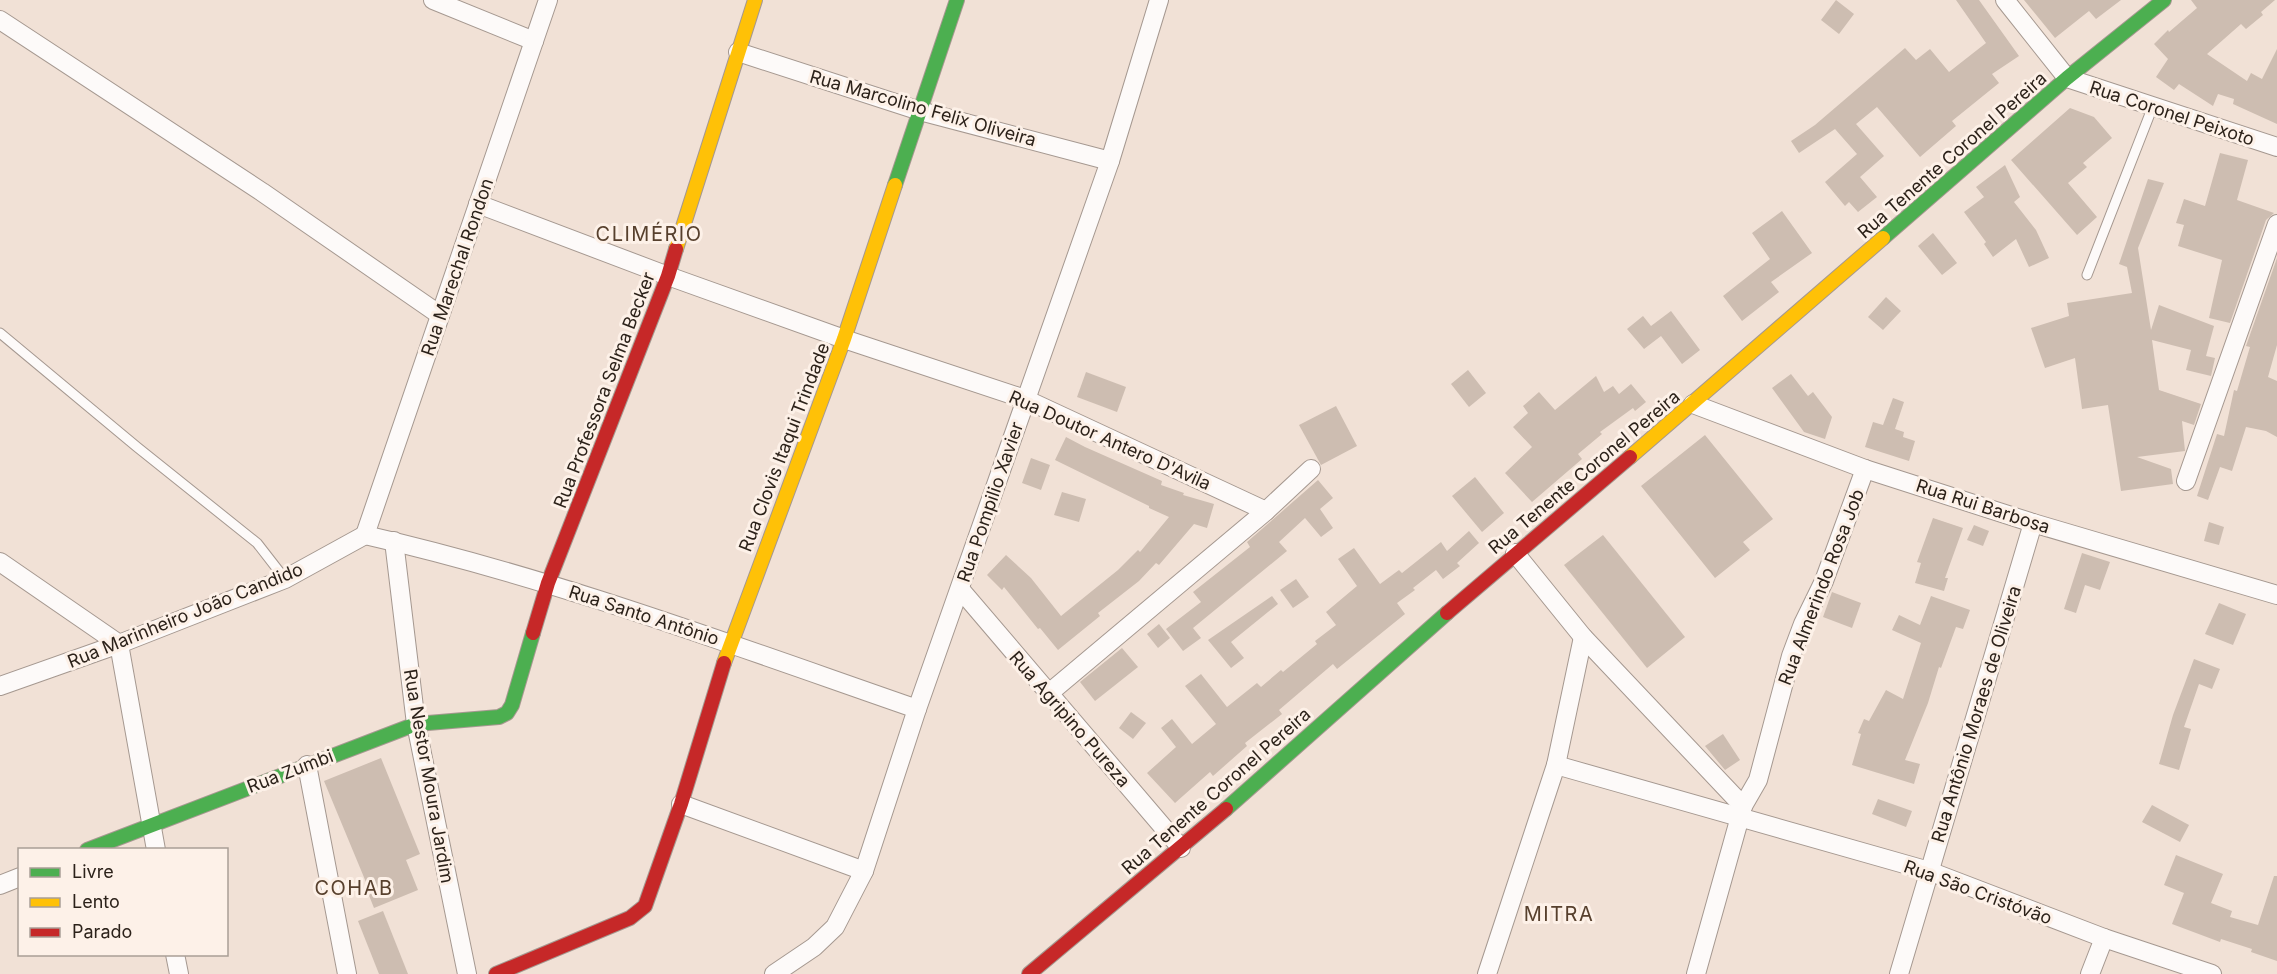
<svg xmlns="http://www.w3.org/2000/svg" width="2277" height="974" font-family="Inter,sans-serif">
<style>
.building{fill:#cdbdb1}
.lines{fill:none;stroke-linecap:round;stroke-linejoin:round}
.lane-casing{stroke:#a59890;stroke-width:11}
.street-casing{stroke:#a59890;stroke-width:20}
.fast-casing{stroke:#a59890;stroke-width:16}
.slow-casing{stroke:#a59890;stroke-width:16}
.jam-casing{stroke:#a59890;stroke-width:16}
.lane{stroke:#fdfaf9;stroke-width:9}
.street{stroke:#fdfaf9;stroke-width:18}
.fast{stroke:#4caf50;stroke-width:14}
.slow{stroke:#ffc107;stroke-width:14}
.jam{stroke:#c62828;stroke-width:14}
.labels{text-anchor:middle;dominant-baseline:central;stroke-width:6;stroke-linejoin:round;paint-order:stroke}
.street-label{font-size:18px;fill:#2c221a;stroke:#fdf1e8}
.neighbourhood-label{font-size:20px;letter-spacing:1.5px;fill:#57402d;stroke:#fdf1e8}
</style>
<rect width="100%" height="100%" fill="#f1e1d6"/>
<!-- building -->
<g class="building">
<polygon points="1836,0 1854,14 1839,34 1821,20"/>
<polygon points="1956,0 1979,0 2019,56 1992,74 1999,83 1952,121 1956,126 1920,157 1877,107 1856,124 1884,156 1860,177 1877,197 1858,212 1849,202 1845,206 1825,182 1857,154 1835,129 1799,153 1791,141 1815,125 1905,48 1916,60 1930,49 1949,72 1986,43"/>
<polygon points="2024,0 2121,0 2096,19 2089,11 2055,38"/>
<polygon points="2191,0 2275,0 2261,12 2263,15 2246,29 2241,24 2207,54 2247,81 2251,73 2262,79 2277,49 2277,124 2233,104 2234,99 2218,94 2213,106 2179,84 2174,90 2156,77 2168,59 2154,44 2168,30 2169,32 2197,8"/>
<polygon points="2070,108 2094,117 2112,138 2083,163 2087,167 2068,183 2097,217 2077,235 2011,160"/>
<polygon points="2220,153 2248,160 2237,200 2274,213 2266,220 2230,323 2209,318 2222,260 2178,246 2184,225 2176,223 2184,199 2205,206"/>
<polygon points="2005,165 2020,197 2014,202 2036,230 2049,258 2029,267 2016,239 1993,257 1984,244 1986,242 1964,212 1984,197 1976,187"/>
<polygon points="2148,179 2164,183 2138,248 2151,330 2159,305 2214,326 2206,356 2215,358 2211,376 2186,370 2191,350 2152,340 2159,390 2201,404 2194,425 2182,421 2185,451 2137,457 2171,469 2173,484 2121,491 2108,405 2082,409 2075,358 2045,368 2031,328 2069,316 2067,303 2132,293 2127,267 2119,264"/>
<polygon points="1782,211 1812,253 1771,282 1779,292 1742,321 1723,296 1770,259 1752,233"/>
<polygon points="1933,233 1957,263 1942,275 1918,246"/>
<polygon points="2277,258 2277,345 2268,377 2277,381 2277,437 2266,431 2246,427 2232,471 2220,467 2208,500 2197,496 2217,434 2224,436 2234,390 2237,391 2250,347 2246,346"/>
<polygon points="1886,297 1901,311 1883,330 1868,317"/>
<polygon points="1671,311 1700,350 1682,364 1661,336 1644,349 1627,329 1643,316 1651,326"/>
<polygon points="1468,370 1486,393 1469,407 1451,384"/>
<polygon points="1086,372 1126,387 1117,412 1077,397"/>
<polygon points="1791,374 1808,396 1813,392 1832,417 1825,439 1804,432 1772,388"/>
<polygon points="1596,376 1604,392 1613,386 1619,394 1631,384 1646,402 1635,411 1633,408 1600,432 1602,434 1578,454 1582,459 1532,502 1505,473 1532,447 1513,427 1528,413 1523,406 1539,392 1555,410"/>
<polygon points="1893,398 1904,402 1895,429 1904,432 1903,437 1915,441 1909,461 1865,447 1873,422 1883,425"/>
<polygon points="1336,406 1357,446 1321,465 1299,425"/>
<polygon points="1705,435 1773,519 1743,542 1750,550 1715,578 1641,486"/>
<polygon points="1066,437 1085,447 1162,481 1161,485 1184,493 1183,495 1214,504 1207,528 1194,524 1159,565 1156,563 1139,581 1098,613 1100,616 1058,650 1040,628 1038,629 1004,587 1002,590 987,575 1006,555 1031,578 1061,616 1118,570 1138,550 1140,552 1169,517 1149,508 1149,506 1055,460"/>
<polygon points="1031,458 1050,465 1041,490 1022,483"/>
<polygon points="1475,477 1504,513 1482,532 1452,496"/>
<polygon points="1318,480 1333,498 1320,509 1333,528 1321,537 1305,518 1279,542 1287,551 1193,628 1201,638 1183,651 1166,629 1201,602 1193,592 1250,547 1247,542"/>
<polygon points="1062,492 1086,499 1079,522 1054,515"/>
<polygon points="1933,518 1963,528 1945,578 1948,578 1944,591 1915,583 1921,563 1917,562"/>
<polygon points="2209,522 2224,527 2219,545 2204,541"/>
<polygon points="1974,525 1989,531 1983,546 1967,540"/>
<polygon points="1469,531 1479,543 1457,563 1460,566 1443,579 1436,570 1413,588 1415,590 1397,603 1405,614 1337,669 1333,664 1279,710 1282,714 1245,743 1247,746 1213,776 1210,772 1175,803 1147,773 1176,747 1161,728 1172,719 1192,744 1216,724 1185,686 1201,674 1227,707 1257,683 1261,687 1281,670 1283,672 1317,644 1315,641 1336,625 1326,612 1357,586 1338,559 1354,548 1380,584 1399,570 1402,573 1441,542 1447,551"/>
<polygon points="1603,535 1685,637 1647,668 1564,565"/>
<polygon points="2082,553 2110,562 2100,590 2085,585 2076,613 2064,609"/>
<polygon points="1296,579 1309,597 1293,608 1280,590"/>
<polygon points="1832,592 1861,603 1852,628 1823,617"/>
<polygon points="1272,596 1278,604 1231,642 1244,658 1231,668 1208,640"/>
<polygon points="1931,596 1970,610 1963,629 1956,627 1941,668 1939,667 1928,703 1905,760 1920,764 1914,784 1852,765 1861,734 1858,733 1864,719 1869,721 1886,690 1903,699 1916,659 1921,643 1892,630 1899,615 1920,625"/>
<polygon points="2219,603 2246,614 2233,645 2205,634"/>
<polygon points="1159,624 1170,638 1158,648 1147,634"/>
<polygon points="1122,648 1138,667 1095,701 1080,682"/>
<polygon points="2194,659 2220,669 2212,689 2199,684 2184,727 2191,729 2179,770 2159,764 2173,715"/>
<polygon points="1131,712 1146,723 1133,739 1119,728"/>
<polygon points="1723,734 1740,760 1725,770 1705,746"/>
<polygon points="381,758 420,854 406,860 418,890 374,908 366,888 368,887 324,781"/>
<polygon points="1878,799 1912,811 1906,827 1872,814"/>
<polygon points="2152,805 2189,825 2180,842 2142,822"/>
<polygon points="2176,855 2223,874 2211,903 2232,911 2230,917 2258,925 2274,876 2277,876 2277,961 2251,952 2252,949 2221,939 2220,942 2172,924 2184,893 2164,885"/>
<polygon points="383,911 408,974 379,974 358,921"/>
</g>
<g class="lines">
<!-- lane casing -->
<g class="lane-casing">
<g id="lane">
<polyline points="2087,275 2153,106"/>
<polyline points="0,333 137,447 257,543 285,579"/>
</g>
</g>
<!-- street casing -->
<g class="street-casing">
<g id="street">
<polyline points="433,0 534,41"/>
<polyline points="2005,0 2067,78 2277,147"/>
<polyline points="0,20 262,192 440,315"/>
<polyline points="738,52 920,111 1110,161"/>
<polyline points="478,204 668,276 844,339 1025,399 1266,511"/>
<polyline points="1693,404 1865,469 2033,523 2277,595"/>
<polyline points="2186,481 2277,224"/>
<path d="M365 535C554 578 735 646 917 709"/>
<polyline points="365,535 548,0"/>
<polyline points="394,541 416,724 467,974"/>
<polyline points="1515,553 1583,637 1743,806 1696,974"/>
<polyline points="0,562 119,644 156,850"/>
<polyline points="960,589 1181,848"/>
<polyline points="0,686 119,644 285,579 365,535"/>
<polyline points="1048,694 1266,511 1311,469"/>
<polyline points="307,765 347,974"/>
<polyline points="1556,765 1929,871 2104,938 2212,974"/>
<polyline points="681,804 864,871"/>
<polyline points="1743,806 1758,780 1791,656 1803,624 1824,581 1865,469"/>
<polyline points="0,885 20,877"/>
<polyline points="175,954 179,974"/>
<polyline points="774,974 814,947 835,927 864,871 917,709 1110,161 1159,0"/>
<polyline points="1487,974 1556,765 1583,637"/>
<polyline points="1899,974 2033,523"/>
<polyline points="2090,974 2104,938"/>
</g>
</g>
<!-- fast casing -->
<g class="fast-casing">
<g id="fast">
<polyline points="895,185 957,0"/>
<polyline points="1883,238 2067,78 2164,0"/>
<polyline points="1226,809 1447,613"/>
<polyline points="87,850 416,724 499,717 507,713 512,705 533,633"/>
</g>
</g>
<!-- slow casing -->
<g class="slow-casing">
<g id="slow">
<polyline points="676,249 755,0"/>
<polyline points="1630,457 1883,238"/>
<polyline points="724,663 844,339 895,185"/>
</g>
</g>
<!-- jam casing -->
<g class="jam-casing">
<g id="jam">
<polyline points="1447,613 1630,457"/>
<polyline points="533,633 548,583 668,276 676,249"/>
<polyline points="496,974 630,918 645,906 681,804 724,663"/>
<polyline points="1029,974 1226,809"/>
</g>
</g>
<!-- lane -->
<use href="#lane" class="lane"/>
<!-- street -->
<use href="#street" class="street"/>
<!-- fast -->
<use href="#fast" class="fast"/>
<!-- slow -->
<use href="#slow" class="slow"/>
<!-- jam -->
<use href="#jam" class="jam"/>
</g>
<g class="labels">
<!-- street labels -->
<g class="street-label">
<text transform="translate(923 108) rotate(16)">Rua Marcolino Felix Oliveira</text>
<text transform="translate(2172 113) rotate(18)">Rua Coronel Peixoto</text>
<text transform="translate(1952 155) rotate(-41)">Rua Tenente Coronel Pereira</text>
<text transform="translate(457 267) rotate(-71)">Rua Marechal Rondon</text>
<text transform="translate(604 390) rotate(-69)">Rua Professora Selma Becker</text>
<text transform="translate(1110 440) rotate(24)">Rua Doutor Antero D'Avila</text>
<text transform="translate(784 447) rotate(-69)">Rua Clovis Itaqui Trindade</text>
<text transform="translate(1584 472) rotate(-40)">Rua Tenente Coronel Pereira</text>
<text transform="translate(990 502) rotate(-71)">Rua Pompilio Xavier</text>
<text transform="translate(1983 506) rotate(18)">Rua Rui Barbosa</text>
<text transform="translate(1821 587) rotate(-69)">Rua Almerindo Rosa Job</text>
<text transform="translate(185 615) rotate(-22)">Rua Marinheiro João Candido</text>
<text transform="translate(644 615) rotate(18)">Rua Santo Antônio</text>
<text transform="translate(1976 714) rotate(-73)">Rua Antônio Moraes de Oliveira</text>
<text transform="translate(1070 719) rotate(49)">Rua Agripino Pureza</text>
<text transform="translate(290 771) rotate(-21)">Rua Zumbi</text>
<text transform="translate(429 776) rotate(80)">Rua Nestor Moura Jardim</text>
<text transform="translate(1216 791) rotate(-41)">Rua Tenente Coronel Pereira</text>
<text transform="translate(1978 892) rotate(20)">Rua São Cristóvão</text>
</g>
<!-- neighbourhood labels -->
<g class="neighbourhood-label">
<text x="649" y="234">CLIMÉRIO</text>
<text x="354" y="888">COHAB</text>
<text x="1559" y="914">MITRA</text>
</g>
</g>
<!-- legend -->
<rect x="18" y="848" width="210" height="108" fill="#fdf1e8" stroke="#a99e96" stroke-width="1.5"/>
<rect x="30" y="868" width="30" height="9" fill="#4caf50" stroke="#a99e96" stroke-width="1.5"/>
<text x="72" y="878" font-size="18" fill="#2c221a">Livre</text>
<rect x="30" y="898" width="30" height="9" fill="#ffc107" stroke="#a99e96" stroke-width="1.5"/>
<text x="72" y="908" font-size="18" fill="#2c221a">Lento</text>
<rect x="30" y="928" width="30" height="9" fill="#c62828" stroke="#a99e96" stroke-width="1.5"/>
<text x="72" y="938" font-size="18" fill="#2c221a">Parado</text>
</svg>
